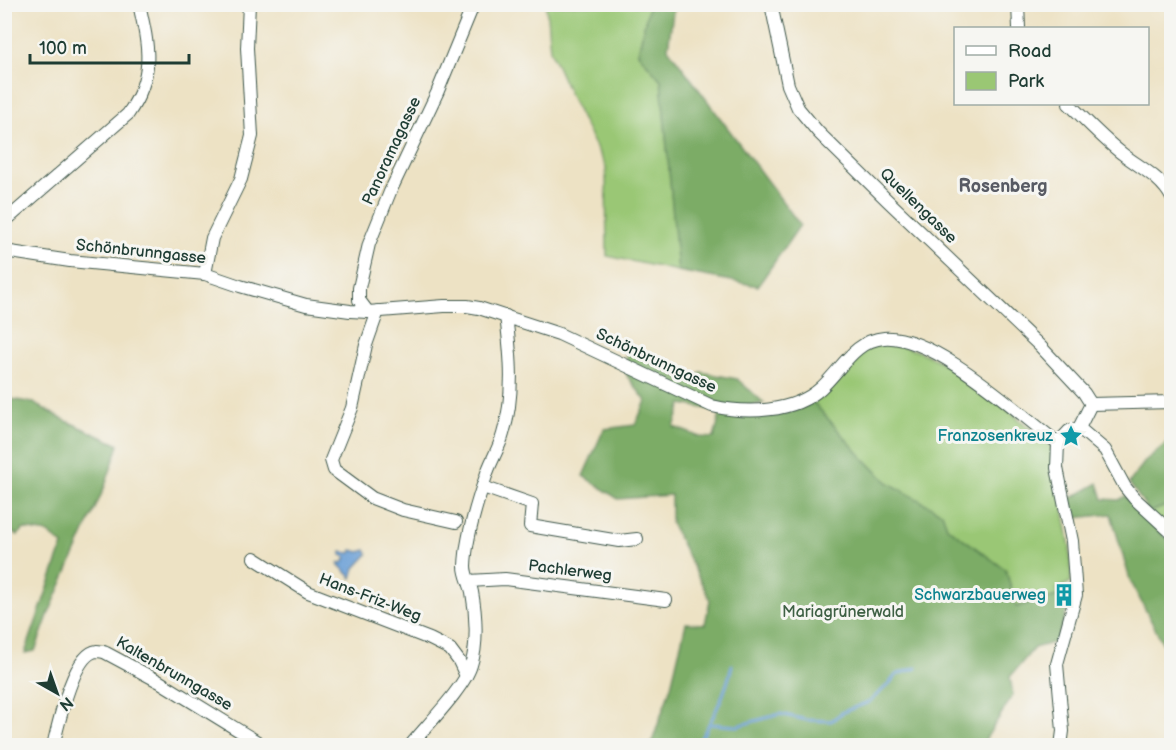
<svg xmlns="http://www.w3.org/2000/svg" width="1176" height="750" font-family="'Balsamiq Sans',sans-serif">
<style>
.green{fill:#9ac774;stroke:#5c8254;stroke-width:1.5}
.forest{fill:#7bac66;stroke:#4d744d;stroke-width:1.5}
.water{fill:#689dd5;stroke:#446d84;stroke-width:1.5}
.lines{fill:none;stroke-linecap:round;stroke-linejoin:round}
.stream{stroke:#689dd5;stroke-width:3}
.minor-casing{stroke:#3e564a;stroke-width:14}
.minor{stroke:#fff;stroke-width:12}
.labels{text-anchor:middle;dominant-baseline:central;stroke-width:6;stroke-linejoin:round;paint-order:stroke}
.street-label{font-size:16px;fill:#1f3d34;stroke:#f6f6f2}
.culture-label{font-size:16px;fill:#0d838f;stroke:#f6f6f2;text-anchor:end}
.park-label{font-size:16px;fill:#3e6044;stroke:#f6f6f2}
.neighbourhood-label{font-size:18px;font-weight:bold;fill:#585b64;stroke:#f6f6f2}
</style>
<rect width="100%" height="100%" fill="#f6f6f2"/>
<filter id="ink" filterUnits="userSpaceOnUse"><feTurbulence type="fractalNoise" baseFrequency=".0167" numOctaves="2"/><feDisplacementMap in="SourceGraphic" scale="12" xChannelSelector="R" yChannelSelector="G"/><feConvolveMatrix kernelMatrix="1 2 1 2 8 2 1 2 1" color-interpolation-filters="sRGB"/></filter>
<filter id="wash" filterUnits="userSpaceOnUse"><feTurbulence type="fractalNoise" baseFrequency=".008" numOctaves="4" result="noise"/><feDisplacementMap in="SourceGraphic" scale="24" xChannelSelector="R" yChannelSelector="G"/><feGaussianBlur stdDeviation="1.35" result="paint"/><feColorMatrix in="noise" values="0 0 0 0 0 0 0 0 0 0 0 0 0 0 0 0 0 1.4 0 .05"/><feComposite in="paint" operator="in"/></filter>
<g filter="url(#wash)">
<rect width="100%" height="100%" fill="#ede2c4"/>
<!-- green -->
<g class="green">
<polygon points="546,5 649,5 638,53 661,80 678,271 607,256 606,167 573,102 550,50"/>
<path d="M878 342C947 348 1001 406 1052 447L1070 547 1071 582 1057 589V596L1016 607 1006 570 947 527 942 513 887 482 862 457 813 402 839 380 853 358Z"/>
<polygon points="1125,496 1150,512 1171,504 1171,543 1144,517"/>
</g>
<!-- forest -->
<g class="forest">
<polygon points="649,5 674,5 668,48 800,225 758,286 678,271 661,80 638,53"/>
<polygon points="626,351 690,383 701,372 737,379 764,403 719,411 682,404 674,427 700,437 714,438 721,411 755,414 787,413 813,402 862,457 887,482 942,513 947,527 1006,570 1016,607 1057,596 1061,601 1071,599 1056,642 1034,648 1010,677 1013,695 982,745 651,745 671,686 686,623 705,624 710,600 671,523 671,495 618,499 583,476 604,429 635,425 646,401 627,376"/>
<polygon points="5,398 34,403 60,418 119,445 105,486 49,613 35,651 25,653 63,545 48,533 24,529 18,535 5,530"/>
<polygon points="1168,442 1171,442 1171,504 1150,512 1129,483 1146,460"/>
<polygon points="1098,483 1103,499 1119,500 1125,496 1144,517 1171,543 1171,643 1163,644 1130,580 1111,514 1076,518 1072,510 1070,499"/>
</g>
<!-- water -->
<polygon class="water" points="352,550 360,552 366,550 368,554 355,568 352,578 338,564 339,562 343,563 346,557 341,555 342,552 351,553"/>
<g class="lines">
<!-- stream -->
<g class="stream">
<polyline points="709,724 737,726 780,714 807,720 831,721 843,712 869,702 889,684 896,675 916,668"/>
<path d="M696 746C712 721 726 694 732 665"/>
</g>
</g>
</g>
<g filter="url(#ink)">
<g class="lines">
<!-- minor casing -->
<g class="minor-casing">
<g id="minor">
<polyline points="771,4 788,85 798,108 818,132 887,200 1040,346 1084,393 1091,404"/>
<polyline points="1018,4 1019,28"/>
<path d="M1069 104C1087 121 1104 140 1124 155 1141 168 1162 178 1172 198"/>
<path d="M4 222 128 114C155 75 149 48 139 4"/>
<path d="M4 251 70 261 205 274 240 286 306 305 350 311 368 312 444 306H467L479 308 559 334 712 406C746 414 794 413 821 388 841 370 855 340 884 338 934 334 1018 413 1058 443"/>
<polyline points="205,274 212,238 241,179 252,136 247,48 249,4"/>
<polyline points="378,311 366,345 352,408 331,460 334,470 372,498 403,510 456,522"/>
<polyline points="368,312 359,300 359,288 369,244 390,192 437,93 472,8 471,4"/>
<polyline points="1091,404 1172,402"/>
<polyline points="1079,428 1105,450 1125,487 1134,498 1172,533"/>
<polyline points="1079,428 1091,404"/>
<polyline points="1058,443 1057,468 1072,541 1076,595 1057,664 1063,731 1061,746"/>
<polyline points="1058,443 1069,431 1079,428"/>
<polyline points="483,487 532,504 530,526 619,541 637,539"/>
<polyline points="254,558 308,592 430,639 450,649 459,661 466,676"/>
<polyline points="469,581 505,579 666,600"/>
<path d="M53 746C58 726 73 653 97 651 99 651 105 652 106 653L160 682 264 746"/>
<path d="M410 746C426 726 465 687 471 665 478 644 476 614 472 592 470 583 465 575 465 566 466 538 477 502 486 476 490 462 499 449 503 434 515 396 511 355 506 316"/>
</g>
</g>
<!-- minor -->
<use href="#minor" class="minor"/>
</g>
</g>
<!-- icons -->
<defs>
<g id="sight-bare" transform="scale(1.8)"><path d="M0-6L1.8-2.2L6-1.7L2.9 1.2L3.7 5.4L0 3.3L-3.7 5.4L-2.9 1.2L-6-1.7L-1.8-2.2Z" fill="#0f9aa8" stroke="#f6f6f2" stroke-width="2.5" paint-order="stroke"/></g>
<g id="building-bare" transform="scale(1.8)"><path d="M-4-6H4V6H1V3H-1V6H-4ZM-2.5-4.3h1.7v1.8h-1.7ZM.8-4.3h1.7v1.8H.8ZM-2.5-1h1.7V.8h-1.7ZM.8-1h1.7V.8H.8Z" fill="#0f9aa8" stroke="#f6f6f2" stroke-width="2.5" paint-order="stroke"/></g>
</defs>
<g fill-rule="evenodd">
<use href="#sight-bare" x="1071" y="436"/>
<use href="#building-bare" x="1064" y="595"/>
</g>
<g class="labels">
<!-- street labels -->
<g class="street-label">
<text transform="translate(392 151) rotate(-65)">Panoramagasse</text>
<text transform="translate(918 206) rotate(44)">Quellengasse</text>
<text transform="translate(141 252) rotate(6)">Schönbrunngasse</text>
<text transform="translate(656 361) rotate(25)">Schönbrunngasse</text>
<text transform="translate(570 571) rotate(7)">Pachlerweg</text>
<text transform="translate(370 598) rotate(21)">Hans-Friz-Weg</text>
<text transform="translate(174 674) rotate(30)">Kaltenbrunngasse</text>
</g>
<!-- culture labels -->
<g class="culture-label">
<text x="1053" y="436">Franzosenkreuz</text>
<text x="1046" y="595">Schwarzbauerweg</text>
</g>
<!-- park labels -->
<g class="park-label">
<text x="843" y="612">Mariagrünerwald</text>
</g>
<!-- neighbourhood labels -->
<g class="neighbourhood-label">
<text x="1003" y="186">Rosenberg</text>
</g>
</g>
<!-- margin -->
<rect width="1176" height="750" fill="none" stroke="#f6f6f2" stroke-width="24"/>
<!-- legend -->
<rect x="954" y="27" width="195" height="78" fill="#f6f6f2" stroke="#a0aca6" stroke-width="1.5"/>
<rect x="966" y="46" width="30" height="9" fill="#ffffff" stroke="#a0aca6" stroke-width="1.5"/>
<text x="1008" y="57" font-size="18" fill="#1f3d34">Road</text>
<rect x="966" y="72" width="30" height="18" fill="#9ac774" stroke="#a0aca6" stroke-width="1.5"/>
<text x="1008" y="87" font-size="18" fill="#1f3d34">Park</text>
<!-- north arrow -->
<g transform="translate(57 693) rotate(140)" stroke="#f6f6f2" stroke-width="4.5" paint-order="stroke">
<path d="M0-4.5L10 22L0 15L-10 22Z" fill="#1f3d34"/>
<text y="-9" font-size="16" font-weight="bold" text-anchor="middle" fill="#1f3d34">N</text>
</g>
<!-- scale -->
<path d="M30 54v9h159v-9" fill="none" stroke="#1f3d34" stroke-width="3"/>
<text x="39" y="54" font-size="18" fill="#1f3d34" stroke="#f6f6f2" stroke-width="4.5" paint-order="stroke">100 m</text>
</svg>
